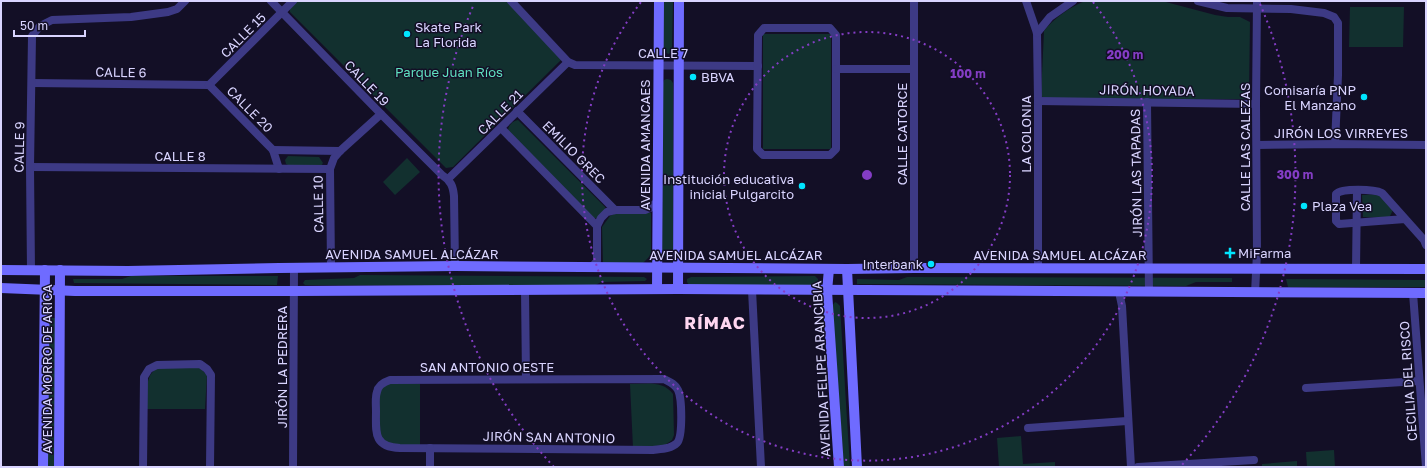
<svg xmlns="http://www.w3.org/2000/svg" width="1427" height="468" font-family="'Golos Text',sans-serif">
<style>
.green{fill:#12302f}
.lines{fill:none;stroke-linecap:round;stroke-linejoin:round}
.street{stroke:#3d3a85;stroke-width:8}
.secondary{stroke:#6f6bff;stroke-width:10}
.ring{fill:none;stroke:#843dc5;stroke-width:2;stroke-dasharray:2 4}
.poi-dot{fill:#00e5ff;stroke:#130f26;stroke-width:1.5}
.labels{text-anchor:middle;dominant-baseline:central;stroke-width:3;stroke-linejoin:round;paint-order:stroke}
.poi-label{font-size:13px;fill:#d9d4ff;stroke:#130f26;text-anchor:start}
.street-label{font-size:13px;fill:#d9d4ff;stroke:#130f26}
.park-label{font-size:13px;fill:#5fe0c0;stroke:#130f26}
.district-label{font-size:17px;font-weight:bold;letter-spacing:1px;fill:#ffd6f0;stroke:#130f26}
.centre{fill:#843dc5;stroke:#130f26;stroke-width:2}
.ring-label{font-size:12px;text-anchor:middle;font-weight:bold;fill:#843dc5;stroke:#130f26;stroke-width:3;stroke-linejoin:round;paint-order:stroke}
</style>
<rect width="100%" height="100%" fill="#130f26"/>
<!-- green -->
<g class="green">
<polygon points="297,1 509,1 562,59 453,167 446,168 290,12 290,8"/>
<polygon points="663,1 673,1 672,50 669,54 663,52"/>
<path d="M1085 1H1162L1215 15 1228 17H1240L1250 22 1249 96 1245 99H1046L1041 96 1044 31C1054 18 1070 7 1085 1Z"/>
<polygon points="1350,7 1404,7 1403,47 1349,47"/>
<rect x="763" y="34" width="68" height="115"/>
<polygon points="667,79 671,80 673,83 673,253 668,257 664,256 662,253 663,83 664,80"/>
<path d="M518 120 605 207 606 211 597 218H594L508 131C508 125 513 121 518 120Z"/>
<polygon points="288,156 319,157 323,163 321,166 290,166 286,164 285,160"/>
<polygon points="407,158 420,172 395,195 383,182"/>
<polygon points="1379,194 1393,210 1390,216 1388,218 1363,217 1362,195"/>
<polygon points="616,213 651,213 651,255 643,263 603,263 602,227 610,216"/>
<polygon points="360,275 644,277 647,279 645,281 601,282 594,286 305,285 303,283 305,280 354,278"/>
<polygon points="131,276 278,276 277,285 74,283 73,279 122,279"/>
<polygon points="815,276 818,279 818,282 815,286 689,285 687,282 687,279 691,277"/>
<polygon points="907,277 1232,278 1232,282 1196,282 1186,286 857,284 857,279 899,280"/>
<polygon points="1286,279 1426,280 1426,287 1288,287"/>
<polygon points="835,302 837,303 840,306 850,467 844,467 832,306"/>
<polygon points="49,318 57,318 54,467 47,467"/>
<path d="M199 367 207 375 205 409H146C147 394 144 377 157 368Z"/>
<path d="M391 382 420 384V446C413 446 392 448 386 444 376 437 375 400 381 390 383 386 387 384 391 382Z"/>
<path d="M630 384C646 384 663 380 673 394L674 435 672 440 665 445 633 448Z"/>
<polygon points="1021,436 1023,464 1055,462 1055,467 999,467 997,438"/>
<polygon points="1334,450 1335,467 1307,467 1306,452"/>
<polygon points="1297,461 1297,467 1262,467 1262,464"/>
</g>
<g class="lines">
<!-- street -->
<g class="street">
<path d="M271 1 381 114 442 175C451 181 453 186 454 196L455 266"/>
<polyline points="511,1 568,62 575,65 758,66"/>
<polyline points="1026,1 1037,33 1038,101 1038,269"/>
<polyline points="1198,1 1227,8 1291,9 1324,13 1334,17 1338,23 1338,75 1335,144"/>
<polygon points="764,28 830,28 836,35 836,149 830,155 763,155 757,149 758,35"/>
<polyline points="1037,33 1050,17 1073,1"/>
<polyline points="836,69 914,69"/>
<polyline points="32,83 209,85"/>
<polyline points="209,85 293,1"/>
<polyline points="209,85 273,150 279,169"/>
<polyline points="1038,101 1256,104"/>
<polyline points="1147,102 1149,292"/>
<polyline points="517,111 615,210"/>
<polyline points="501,128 597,226"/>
<polyline points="1257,145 1335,144 1426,145"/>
<polyline points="273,150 340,151"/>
<polyline points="30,167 330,169"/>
<polyline points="448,179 568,62"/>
<path d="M1405 219 1339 224 1336 221V194C1342 188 1374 189 1382 193L1424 240 1426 245"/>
<polyline points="592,267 597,261 597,226 601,218 607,212 615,210 645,210 650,208 658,201"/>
<polyline points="331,268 330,169 334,158 340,151 381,114"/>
<polyline points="914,268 914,1"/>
<polyline points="1356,269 1357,190"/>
<polyline points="31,271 30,167 32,36 40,26 52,20 131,17 168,12 177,9 185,1"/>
<polyline points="525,290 526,379"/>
<polyline points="752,290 761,467"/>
<polyline points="1119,292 1122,306 1131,467"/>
<polyline points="1255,293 1257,253 1256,104 1257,1"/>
<polyline points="1413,293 1426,467"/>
<path d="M664 379C670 382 675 384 678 390 682 398 683 436 677 443 671 449 661 449 653 450L400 448C373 447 376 432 376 411 376 405 375 397 377 392 378 385 384 382 390 380Z"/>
<polyline points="1306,388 1419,381"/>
<polyline points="1028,428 1127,421"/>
<polyline points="143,467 144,377 149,369 157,365 200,364 207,369 211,375 210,467"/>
<polyline points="293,467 294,268"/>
<polyline points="430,467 430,448"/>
<polyline points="1138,467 1254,460"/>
</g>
<!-- secondary -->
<g class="secondary">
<polyline points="829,269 827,291 839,467"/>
<polyline points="847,269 857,467"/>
<polyline points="1,270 128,271 279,268 455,266 847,269 914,268 1426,269"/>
<polyline points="1,288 75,291 294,291 678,289 1426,293"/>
<polyline points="657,289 659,1"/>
<polyline points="678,289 679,1"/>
<polyline points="43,467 45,270"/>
<polyline points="59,467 60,270"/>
</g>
</g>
<!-- distance rings -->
<g class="ring">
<circle cx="867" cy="175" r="143"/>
<path d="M1093 2A285 285 0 1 1 641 2"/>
<path d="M554 467A428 428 0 0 1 474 4M1260 4A428 428 0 0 1 1180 467"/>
</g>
<!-- markers -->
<g class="poi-dot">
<circle cx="407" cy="34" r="4"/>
<circle cx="693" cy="77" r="4"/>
<circle cx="1364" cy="97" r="4"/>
<circle cx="802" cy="186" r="4"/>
<circle cx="1304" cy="206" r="4"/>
<path d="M1228 247h4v4h4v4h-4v4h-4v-4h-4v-4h4z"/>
<circle cx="931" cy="264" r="4"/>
</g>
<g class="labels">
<!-- poi labels -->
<g class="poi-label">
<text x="415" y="27">Skate Park<tspan x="415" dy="15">La Florida</tspan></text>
<text x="701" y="77">BBVA</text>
<text x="1356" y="90" text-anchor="end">Comisaría PNP<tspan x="1356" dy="15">El Manzano</tspan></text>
<text x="794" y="179" text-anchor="end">Institución educativa<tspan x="794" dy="15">inicial Pulgarcito</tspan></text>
<text x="1312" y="206">Plaza Vea</text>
<text x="1238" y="253">MiFarma</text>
<text x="923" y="264" text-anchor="end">Interbank</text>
</g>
<!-- street labels -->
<g class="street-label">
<text transform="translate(243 35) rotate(-45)">CALLE 15</text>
<text x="663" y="53">CALLE 7</text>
<text transform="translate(121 72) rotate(1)">CALLE 6</text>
<text transform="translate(367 83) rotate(46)">CALLE 19</text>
<text transform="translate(1147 90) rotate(1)">JIRÓN HOYADA</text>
<text transform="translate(250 109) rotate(45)">CALLE 20</text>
<text transform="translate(500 112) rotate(-45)">CALLE 21</text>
<text x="1341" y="133">JIRÓN LOS VIRREYES</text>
<text transform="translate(902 134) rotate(-90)">CALLE CATORCE</text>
<text transform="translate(1026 134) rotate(-90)">LA COLONIA</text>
<text transform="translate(645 145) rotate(-90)">AVENIDA AMANCAES</text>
<text transform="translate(19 147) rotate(-89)">CALLE 9</text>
<text transform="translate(1245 147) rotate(-90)">CALLE LAS CALEZAS</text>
<text transform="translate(574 152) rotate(45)">EMILIO GREC</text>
<text x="180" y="156">CALLE 8</text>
<text transform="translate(1136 173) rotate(-91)">JIRÓN LAS TAPADAS</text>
<text transform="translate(318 204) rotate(-91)">CALLE 10</text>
<text x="412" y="254">AVENIDA SAMUEL ALCÁZAR</text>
<text x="736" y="255">AVENIDA SAMUEL ALCÁZAR</text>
<text x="1060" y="255">AVENIDA SAMUEL ALCÁZAR</text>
<text transform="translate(282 367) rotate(-90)">JIRÓN LA PEDRERA</text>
<text x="487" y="367">SAN ANTONIO OESTE</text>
<text transform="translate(47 369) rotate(-90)">AVENIDA MORRO DE ARICA</text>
<text transform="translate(821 369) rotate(-93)">AVENIDA FELIPE ARANCIBIA</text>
<text transform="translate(1408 381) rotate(-94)">CECILIA DEL RISCO</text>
<text transform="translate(549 437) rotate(1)">JIRÓN SAN ANTONIO</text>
</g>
<!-- park labels -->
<g class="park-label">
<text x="449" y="72">Parque Juan Ríos</text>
</g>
<!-- district labels -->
<g class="district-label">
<text x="715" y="322">RÍMAC</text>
</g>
</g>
<circle cx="867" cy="175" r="6" class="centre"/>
<g class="ring-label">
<text x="1125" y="59">200 m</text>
<text x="968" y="78">100 m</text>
<text x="1295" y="179">300 m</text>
</g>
<!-- border -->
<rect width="1427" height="468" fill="none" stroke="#d9d4ff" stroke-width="4"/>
<!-- scale -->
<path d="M14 30v6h71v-6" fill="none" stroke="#d9d4ff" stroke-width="2"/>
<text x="20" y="30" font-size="12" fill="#d9d4ff" stroke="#130f26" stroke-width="3" paint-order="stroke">50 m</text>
</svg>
